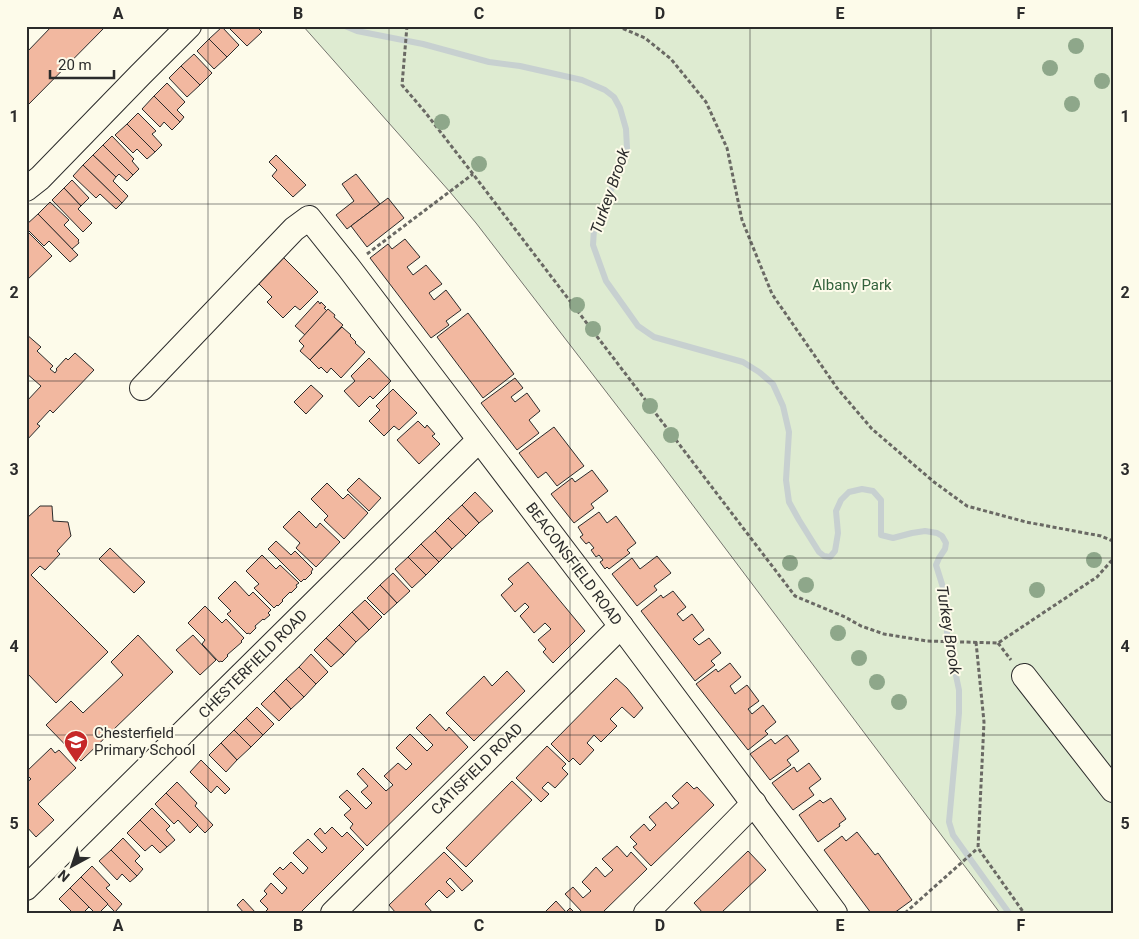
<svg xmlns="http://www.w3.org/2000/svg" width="1139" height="939" font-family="Roboto,sans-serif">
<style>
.green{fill:#deebd1;stroke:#74746e}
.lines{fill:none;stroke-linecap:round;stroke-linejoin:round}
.stream{stroke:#c7d0d0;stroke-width:6}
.building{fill:#f2b8a0;stroke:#2b2b2b}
.minor-casing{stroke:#2b2b2b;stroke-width:26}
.path{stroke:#6a6964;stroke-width:3;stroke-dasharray:4 2.5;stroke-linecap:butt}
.minor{stroke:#fdfbea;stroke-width:24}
.tree{fill:#8ea78a}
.grid{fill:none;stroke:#2b2b2b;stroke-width:1;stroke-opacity:0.55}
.labels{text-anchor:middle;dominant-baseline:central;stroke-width:4;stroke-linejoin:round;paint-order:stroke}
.park-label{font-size:15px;fill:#34623c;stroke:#fdfbea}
.street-label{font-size:15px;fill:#2b2b2b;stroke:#fdfbea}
.poi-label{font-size:15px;fill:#2b2b2b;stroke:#fdfbea;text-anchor:start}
.water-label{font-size:16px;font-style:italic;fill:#2b2b2b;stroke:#fdfbea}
.neatline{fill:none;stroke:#2b2b2b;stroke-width:2}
.grid-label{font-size:16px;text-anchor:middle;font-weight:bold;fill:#2b2b2b}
</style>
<rect width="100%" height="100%" fill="#fdfbea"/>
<!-- green -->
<polygon class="green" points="303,26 1113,26 1113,913 1000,913 658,459 476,223 450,192"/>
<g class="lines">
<!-- stream -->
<polyline class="stream" points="345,26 357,31 423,44 489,62 520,66 582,80 605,90 614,97 620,108 626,129 627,148 616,178 607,199 603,213 594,229 593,245 606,281 638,326 654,337 743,362 759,372 773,384 783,406 789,432 786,480 789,502 799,520 819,552 824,556 830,557 835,551 838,533 836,511 841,500 849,492 862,489 873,491 881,500 881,535 893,538 912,533 925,531 937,533 942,536 946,543 945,549 939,558 936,565 946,597 947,633 959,690 959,713 949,822 953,835 1009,913"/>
</g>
<!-- building -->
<g class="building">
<polygon points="52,26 106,26 26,107 26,53"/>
<polygon points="229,26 256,26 262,32 247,46 228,27"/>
<polygon points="222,27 239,45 227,57 209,39"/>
<polygon points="209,39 227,57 214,69 197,51"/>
<polygon points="194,54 212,73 200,85 181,66"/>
<polygon points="181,66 200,85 187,97 169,78"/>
<polygon points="167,83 185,102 177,110 184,117 180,122 154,96"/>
<polygon points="154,96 180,122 172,130 164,122 160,127 142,109"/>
<polygon points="138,113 156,131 152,134 162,145 155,152 127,124"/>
<polygon points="127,124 155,152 147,159 137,149 133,153 115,135"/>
<polygon points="112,136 134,159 132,161 139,169 133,175 103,145"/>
<polygon points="103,145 133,175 127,181 119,174 116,177 93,155"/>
<polygon points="93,155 116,177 113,181 128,196 122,203 83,165"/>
<polygon points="276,155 306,185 293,197 272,176 277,170 269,162"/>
<polygon points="83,165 122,203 116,209 100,194 96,198 73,176"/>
<polygon points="356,174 380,204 347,229 336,215 354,201 342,184"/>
<polygon points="72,180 89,198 81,206 64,188"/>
<polygon points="64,188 81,206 78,209 92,223 83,232 52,200"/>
<polygon points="388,198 404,218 367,247 351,226"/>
<polygon points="50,202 69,220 64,225 79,240 78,241 79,243 72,249 38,214"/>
<polygon points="38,214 78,255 70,262 49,241 44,246 26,228 26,225"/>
<polygon points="26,230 52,256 26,281"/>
<polygon points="405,239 420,257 407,267 413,275 426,265 442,284 429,293 434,300 446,290 461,310 446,321 449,325 431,338 370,258 388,244 392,249"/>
<polygon points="280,254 318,292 300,310 295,306 283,318 267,302 272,297 254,279"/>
<polygon points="318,301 320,304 321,302 326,307 324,308 327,311 305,335 295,326"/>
<polygon points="328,309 335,315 334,317 343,325 310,360 300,351 304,346 299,341"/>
<polygon points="468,313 514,374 483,398 437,337"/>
<polygon points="342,327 351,335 350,336 356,342 355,343 365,352 341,378 331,368 327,373 321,367 319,369 310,360"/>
<polygon points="26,334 41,347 37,351 53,366 50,369 55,373 57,370 56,369 66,358 68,360 75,353 94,370 53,413 50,410 37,424 40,426 26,441 26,402 41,386 26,373"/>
<polygon points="369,358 391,381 373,399 370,396 359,407 344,391 355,381 351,376"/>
<polygon points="515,378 523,388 511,397 515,402 527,393 540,411 529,420 539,433 517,450 481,403"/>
<polygon points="311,385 323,396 306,414 294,402"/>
<polygon points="393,389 417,413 399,430 394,426 384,436 369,421 380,410 376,406"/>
<polygon points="418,421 425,428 427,425 435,434 432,436 440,444 419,464 397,440"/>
<polygon points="554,427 584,466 557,486 546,472 538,478 519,453"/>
<polygon points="592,470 608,491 591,504 594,508 574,523 551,494 572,478 575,482"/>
<polygon points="359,478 381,498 369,511 347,490"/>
<polygon points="327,483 343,499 348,494 368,513 344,539 324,520 328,516 311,499"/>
<polygon points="475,492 493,511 479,523 462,505"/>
<polygon points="462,505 479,523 466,536 448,518"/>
<polygon points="40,506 52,506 53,521 68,522 71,536 57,551 60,554 45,570 40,566 31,575 108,652 56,703 26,672 26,519"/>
<polygon points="299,511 316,528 320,523 340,542 316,567 296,548 300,543 283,527"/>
<polygon points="599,512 607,523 616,516 636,543 627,550 630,553 609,569 607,567 605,569 600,562 603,560 599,555 596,557 591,550 594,548 589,542 586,544 580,537 583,535 578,527"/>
<polygon points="448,518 466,536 452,549 435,531"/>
<polygon points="435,531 452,549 439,562 421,544"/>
<polygon points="276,541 291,555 295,551 313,569 311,572 312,573 305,580 304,579 301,582 268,549"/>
<polygon points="421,544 439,562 426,575 408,557"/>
<polygon points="110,548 145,582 134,593 99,559"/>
<polygon points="262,555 276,569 280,565 299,583 296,585 297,587 291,593 290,592 282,600 283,601 278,606 277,605 274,608 254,588 259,584 246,571"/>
<polygon points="657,556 671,573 654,586 657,590 637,606 612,574 632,558 640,569"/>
<polygon points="408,557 426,575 412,588 395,569"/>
<polygon points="528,562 585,631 553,663 543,652 546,649 538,640 551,629 545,623 534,633 520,616 529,607 525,603 515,612 501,595 513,584 508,579"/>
<polygon points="393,573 410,591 397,603 380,585"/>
<polygon points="235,581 249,596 253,592 271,610 268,613 270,615 264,620 263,619 255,626 256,628 250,634 248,633 247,634 227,614 231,611 218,598"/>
<polygon points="380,585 397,603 384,615 367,598"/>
<polygon points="673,591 686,607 677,614 683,621 692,614 704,630 693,639 699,645 709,638 721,653 711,661 715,665 695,681 641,611 661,595 663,598"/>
<polygon points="365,600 382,617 369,630 352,612"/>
<polygon points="205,606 222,623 226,619 244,638 241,641 242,642 227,655 228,656 222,662 221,661 219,662 202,644 205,640 188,623"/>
<polygon points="352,612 369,630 356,642 339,625"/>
<polygon points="339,625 356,642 344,655 326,638"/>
<polygon points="138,635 173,672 81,761 46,725 71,701 83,713 123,675 111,662"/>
<polygon points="193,635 216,660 200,675 176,650"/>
<polygon points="326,638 344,655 331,667 314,650"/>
<polygon points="311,654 328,672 316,684 299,667"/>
<polygon points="730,663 741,677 730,686 735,694 747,685 759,701 748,709 752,714 763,705 776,722 765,731 768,734 748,750 696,684 716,669 718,672"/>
<polygon points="299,667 316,684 304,697 286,679"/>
<polygon points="507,671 525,691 474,741 446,713 484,676 492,686"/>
<polygon points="616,678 627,688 643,708 634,718 622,707 610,719 617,726 601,742 594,735 587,743 594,750 580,765 573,758 569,762 551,744"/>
<polygon points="286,679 304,697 291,709 274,691"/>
<polygon points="274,691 291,709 279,721 261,704"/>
<polygon points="257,707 274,724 263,735 246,718"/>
<polygon points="430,714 446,731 449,727 468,747 367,846 350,828 353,824 344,815 351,809 339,797 347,790 366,809 372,803 361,792 368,786 357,774 363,768 386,791 393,785 384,776 398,763 406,770 412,764 396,748 410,734 427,751 433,745 416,728"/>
<polygon points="246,718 263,735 251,747 234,730"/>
<polygon points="234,730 251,747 237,760 221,743"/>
<polygon points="787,735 799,751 787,760 791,765 770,780 750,754 771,739 775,744"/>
<polygon points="221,743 237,760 226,772 209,755"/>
<polygon points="547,746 566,764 562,768 568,774 555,788 548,782 542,788 549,794 541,802 516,778"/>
<polygon points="51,748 55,753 59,750 76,768 38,804 54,820 36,837 26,826 26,783 31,779 26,774 26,772"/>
<polygon points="201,760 230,789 225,794 217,786 211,793 190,772"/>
<polygon points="809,763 821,779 809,788 814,795 793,810 772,783 794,767 797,772"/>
<polygon points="512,781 532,800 466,867 446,848"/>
<polygon points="177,782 197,803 195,806 213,825 205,833 166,793"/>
<polygon points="687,782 694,789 697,787 714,805 651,866 633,847 637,844 630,837 644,824 650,831 656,825 649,817 666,802 672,809 679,803 672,796"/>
<polygon points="166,793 198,825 190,833 178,820 174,824 155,804"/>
<polygon points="831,798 846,819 839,824 840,826 818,842 799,815 820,800 823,803"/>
<polygon points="152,808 170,826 166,830 175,840 167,847 140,820"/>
<polygon points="140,820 167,847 160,853 152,845 145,851 127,833"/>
<polygon points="332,827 342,837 347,832 364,849 300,913 264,913 268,909 260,901 267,894 264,891 271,883 282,894 287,888 273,874 280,867 283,870 291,862 303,874 308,868 293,853 308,839 322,853 327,848 314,834 320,828 325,834"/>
<polygon points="857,832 875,855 878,853 912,900 894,913 871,913 824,850 842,836 846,841"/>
<polygon points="123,838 140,856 135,861 143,869 137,876 111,850"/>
<polygon points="617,846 627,857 631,852 647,869 602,913 583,913 565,894 573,887 583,898 591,891 582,882 596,867 605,877 613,870 602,859"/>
<polygon points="111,850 137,876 130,882 122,874 117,880 99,861"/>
<polygon points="748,851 766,870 721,913 703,913 694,903"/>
<polygon points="444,852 473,881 462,891 450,878 446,882 455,891 447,898 439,890 425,904 433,913 396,913 389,905"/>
<polygon points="92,866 110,885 106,888 122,904 115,912 81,877"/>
<polygon points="81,877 108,904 99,913 95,913 70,888"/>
<polygon points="70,888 89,907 83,913 73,913 59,899"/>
<polygon points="243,899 256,913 244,913 237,905"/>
<polygon points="556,901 566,912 570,908 575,913 544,913"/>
</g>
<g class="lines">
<!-- minor casing -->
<g class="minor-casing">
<g id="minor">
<polyline points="26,189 40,178 140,75 189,26"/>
<polyline points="142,388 294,229 309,218 349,268 621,626 835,913"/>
<polyline points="1024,676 1113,790"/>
<polyline points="26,888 479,440"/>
<polyline points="333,913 621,626"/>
<polyline points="646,913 754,803"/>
</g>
</g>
<!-- path -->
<g class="path">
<polyline points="407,26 402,85 425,112 473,174 795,596 845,617 861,626 884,634 927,641 998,643 1097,577 1113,559"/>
<polyline points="617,26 645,38 671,59 706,102 727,148 742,220 772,294 837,388 872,429 934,482 967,506 1026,522 1101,536 1113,541"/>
<polyline points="367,254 473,174"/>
<polyline points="976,642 984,722 978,848 1024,913"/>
<polyline points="998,643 1011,660"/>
<polyline points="905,913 978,848"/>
</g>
<!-- minor -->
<use href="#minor" class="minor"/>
</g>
<!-- trees -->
<g class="tree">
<circle cx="1076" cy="46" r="8"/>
<circle cx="1050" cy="68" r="8"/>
<circle cx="1102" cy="81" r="8"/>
<circle cx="1072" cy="104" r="8"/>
<circle cx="442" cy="122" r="8"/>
<circle cx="479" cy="164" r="8"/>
<circle cx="577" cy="305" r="8"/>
<circle cx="593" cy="329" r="8"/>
<circle cx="650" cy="406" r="8"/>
<circle cx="671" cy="435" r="8"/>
<circle cx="1094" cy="560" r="8"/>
<circle cx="790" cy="563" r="8"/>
<circle cx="806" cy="585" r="8"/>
<circle cx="1037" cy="590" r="8"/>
<circle cx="838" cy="633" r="8"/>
<circle cx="859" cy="658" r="8"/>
<circle cx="877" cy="682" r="8"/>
<circle cx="899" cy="702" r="8"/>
</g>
<!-- grid -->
<path class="grid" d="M208 26V913M389 26V913M570 26V913M750 26V913M931 26V913M26 204H1113M26 381H1113M26 558H1113M26 735H1113"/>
<!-- icons -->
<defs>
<g id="school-pin" transform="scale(1.25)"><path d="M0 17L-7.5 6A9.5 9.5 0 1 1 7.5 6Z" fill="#c62828" stroke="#fdfbea"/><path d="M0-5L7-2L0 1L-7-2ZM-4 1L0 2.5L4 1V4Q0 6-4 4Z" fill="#fff"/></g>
</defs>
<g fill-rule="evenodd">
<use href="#school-pin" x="76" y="742"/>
</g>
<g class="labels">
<!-- park labels -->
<g class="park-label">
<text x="852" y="285">Albany Park</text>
</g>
<!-- street labels -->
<g class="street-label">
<text transform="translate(574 564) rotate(53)">BEACONSFIELD ROAD</text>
<text transform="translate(253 664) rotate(-45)">CHESTERFIELD ROAD</text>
<text transform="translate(477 769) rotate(-45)">CATISFIELD ROAD</text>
</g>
<!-- poi labels -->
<g class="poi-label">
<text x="94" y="733">Chesterfield<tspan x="94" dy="17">Primary School</tspan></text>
</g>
<!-- water labels -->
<g class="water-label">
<text transform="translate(610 191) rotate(-71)">Turkey Brook</text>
<text transform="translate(949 630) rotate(81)">Turkey Brook</text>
</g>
</g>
<!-- border -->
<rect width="1139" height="939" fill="none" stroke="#fdfbea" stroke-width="55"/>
<!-- north arrow -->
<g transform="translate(72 866) rotate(220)" stroke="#fdfbea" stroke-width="4" paint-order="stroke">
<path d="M0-4L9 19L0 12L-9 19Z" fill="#2b2b2b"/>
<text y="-8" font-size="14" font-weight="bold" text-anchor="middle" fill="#2b2b2b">N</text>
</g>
<!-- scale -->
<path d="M50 70v8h64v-8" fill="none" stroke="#2b2b2b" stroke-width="2.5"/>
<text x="58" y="70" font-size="15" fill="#2b2b2b" stroke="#fdfbea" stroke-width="4" paint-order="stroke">20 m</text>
<rect x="28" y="28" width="1084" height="884" class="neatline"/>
<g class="grid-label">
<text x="118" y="19">A</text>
<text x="298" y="19">B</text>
<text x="479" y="19">C</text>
<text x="660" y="19">D</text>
<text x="840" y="19">E</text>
<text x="1021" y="19">F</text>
<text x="14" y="122">1</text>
<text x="1125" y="122">1</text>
<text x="14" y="298">2</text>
<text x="1125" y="298">2</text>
<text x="14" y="475">3</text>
<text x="1125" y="475">3</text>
<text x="14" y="652">4</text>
<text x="1125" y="652">4</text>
<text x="14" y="829">5</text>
<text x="1125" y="829">5</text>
<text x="118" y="931">A</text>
<text x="298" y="931">B</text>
<text x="479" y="931">C</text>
<text x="660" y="931">D</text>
<text x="840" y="931">E</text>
<text x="1021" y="931">F</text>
</g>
</svg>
